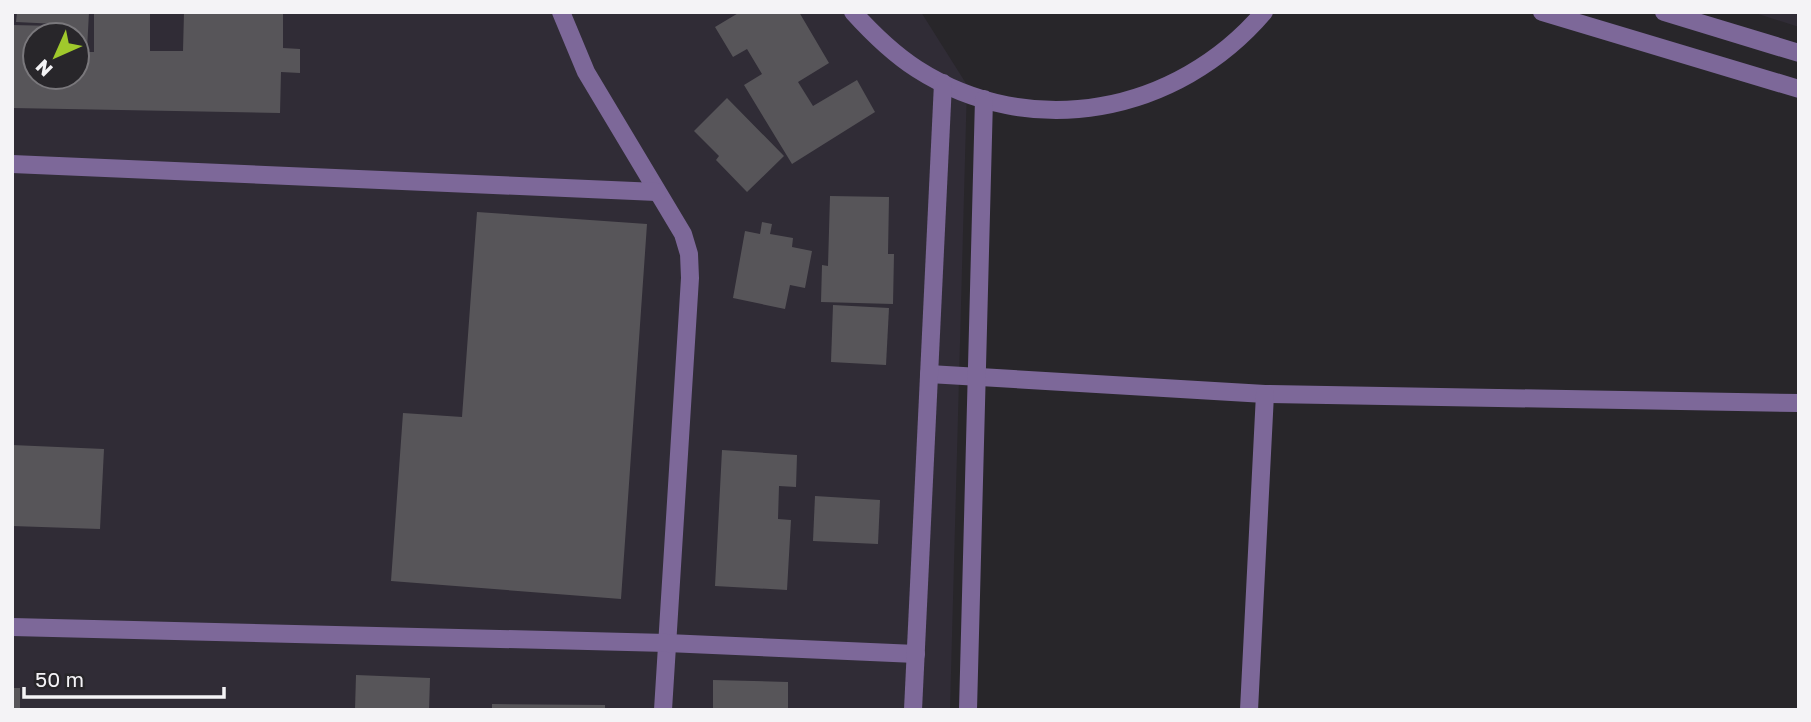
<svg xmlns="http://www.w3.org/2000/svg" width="1811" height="722" font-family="'Golos Text',sans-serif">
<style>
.built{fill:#302c36;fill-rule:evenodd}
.building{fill:#575559}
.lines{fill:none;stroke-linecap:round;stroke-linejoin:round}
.minor{stroke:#7d6899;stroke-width:18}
</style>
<rect width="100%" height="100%" fill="#28262a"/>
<!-- built -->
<g class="built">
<path d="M12 12H921L967 85 950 710H12ZM35 35H77V77H35Z"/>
<polygon points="1752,12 1799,12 1799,27"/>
</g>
<!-- building -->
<g class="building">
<polygon points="17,12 89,12 87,50 77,50 77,35 56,35 57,24 16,22"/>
<polygon points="94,12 150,12 150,51 183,51 184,12 283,12 283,48 300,49 300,73 281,72 280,113 12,108 12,25 56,26 56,35 35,35 35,77 77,77 77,52 94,52"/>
<polygon points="740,12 799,12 829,63 798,82 813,106 857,80 875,112 792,164 744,85 762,74 747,49 733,57 715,27"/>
<polygon points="727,98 784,156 747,192 716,160 719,156 694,131"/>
<polygon points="830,196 889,197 888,254 894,254 893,304 821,302 822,265 828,266"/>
<polygon points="477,212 647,224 621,599 391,581 403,413 462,417"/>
<polygon points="762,222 772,224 770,234 793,238 792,247 812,251 805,288 790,285 785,309 733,298 745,231 760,234"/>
<polygon points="833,305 889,308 886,365 831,362"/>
<polygon points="12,445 104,449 100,529 12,526"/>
<polygon points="722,450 797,455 796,487 779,486 778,519 791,520 787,590 715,586"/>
<polygon points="815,496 880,500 878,544 813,541"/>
<polygon points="356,675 430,678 429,710 355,710"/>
<polygon points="713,680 788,682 788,710 713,710"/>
<rect x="12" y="688" width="8" height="22"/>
<polygon points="492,704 605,705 605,710 492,710"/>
</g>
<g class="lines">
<!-- minor -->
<g class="minor">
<polyline points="561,12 586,72 683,234 689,254 690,278 663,710"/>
<path d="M853 12C872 33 892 53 917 69 1031 142 1177 114 1264 12"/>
<polyline points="1542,12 1799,89"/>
<polyline points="1664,12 1799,53"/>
<polyline points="12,164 657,192"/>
<polyline points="929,374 1265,394 1799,403"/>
<polyline points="12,627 667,643 916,654"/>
<polyline points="913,710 943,83"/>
<polyline points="968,710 984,99"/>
<polyline points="1249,710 1265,394"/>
</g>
</g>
<!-- border -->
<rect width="1811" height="722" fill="none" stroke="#f4f3f6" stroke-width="28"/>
<!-- north arrow -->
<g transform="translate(56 56) rotate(225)"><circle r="33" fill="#28262a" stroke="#7a787c" stroke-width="2"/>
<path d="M0-5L12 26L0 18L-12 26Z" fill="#a0c92c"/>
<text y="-10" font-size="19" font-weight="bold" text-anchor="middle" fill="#f4f3f6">N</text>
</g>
<!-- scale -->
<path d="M24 687v10h200v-10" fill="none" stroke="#f4f3f6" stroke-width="3.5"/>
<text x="35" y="687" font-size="21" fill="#f4f3f6" stroke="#28262a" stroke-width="5" paint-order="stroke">50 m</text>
</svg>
